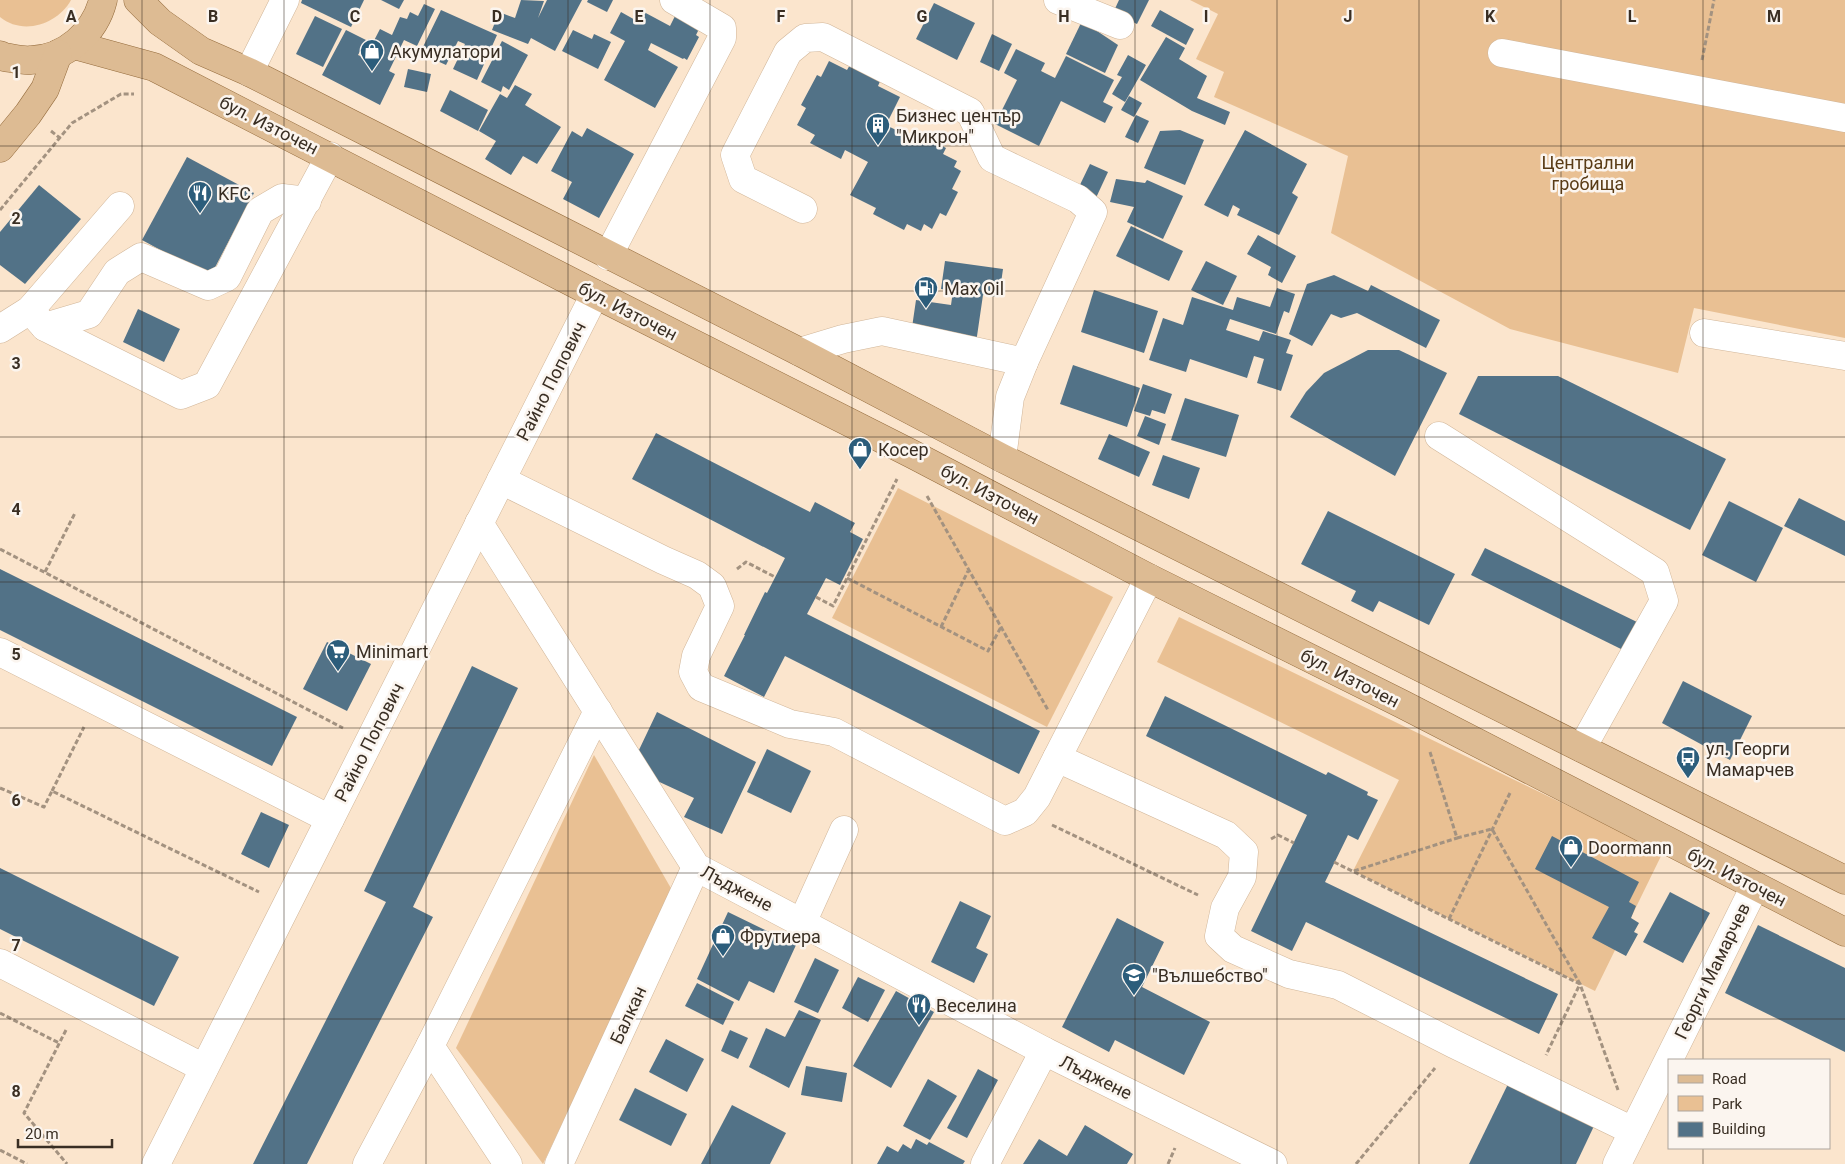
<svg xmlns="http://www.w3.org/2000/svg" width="1845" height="1164" font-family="Roboto,sans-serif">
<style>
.green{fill:#e9c093}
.building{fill:#527287}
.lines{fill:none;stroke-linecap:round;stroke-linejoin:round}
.minor-casing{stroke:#d1b699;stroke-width:29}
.major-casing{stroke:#956c3d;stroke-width:29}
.path{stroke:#a39280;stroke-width:3;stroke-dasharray:5 2.5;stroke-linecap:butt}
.minor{stroke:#fff;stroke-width:28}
.major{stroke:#ddbb93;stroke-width:28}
.grid{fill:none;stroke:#392e23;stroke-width:1;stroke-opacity:0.55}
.labels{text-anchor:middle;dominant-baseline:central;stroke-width:5;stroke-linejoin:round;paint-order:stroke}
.poi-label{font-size:18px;fill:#392e23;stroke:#fbf5ef;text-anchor:start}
.street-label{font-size:18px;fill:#392e23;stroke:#fbf5ef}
.park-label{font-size:18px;fill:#593b15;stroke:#fbf5ef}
.grid-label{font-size:16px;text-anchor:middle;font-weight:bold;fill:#392e23;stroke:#fbf5ef;stroke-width:5;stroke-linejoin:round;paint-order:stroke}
</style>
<rect width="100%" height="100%" fill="#fbe5cd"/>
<!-- green -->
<g class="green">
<path d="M0 0H71C58 24 23 36 0 17Z"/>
<polygon points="1190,0 1845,0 1845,338 1694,308 1678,373 1510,329 1331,233 1348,156 1214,97 1224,72 1196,59 1218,14"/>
<polygon points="898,488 1113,597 1047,727 832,618"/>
<polygon points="1179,617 1663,852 1595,991 1353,871 1399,780 1157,662"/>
<polygon points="594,755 672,890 543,1164 456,1048"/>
</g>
<!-- building -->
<g class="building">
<polygon points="302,0 364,0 351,27 301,3"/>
<polygon points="381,0 404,0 399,9"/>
<polygon points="521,0 544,1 538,18 547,0 582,0 555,51 531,38 528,44 492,30 499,12 515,18"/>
<polygon points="588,0 613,0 607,12 587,2"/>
<polygon points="1119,0 1149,0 1137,24 1113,13"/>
<polygon points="934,3 975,23 957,60 916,39"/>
<polygon points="424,4 435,9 417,46 404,40 389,71 395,74 380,105 322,75 346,30 366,40 358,55 365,58 380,29 392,35 400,17 407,19 410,12 418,16"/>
<polygon points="441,10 497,35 477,80 453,69 465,44 458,41 446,65 420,53"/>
<polygon points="1160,10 1194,29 1186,45 1151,26"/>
<polygon points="642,11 670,26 677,12 695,22 698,31 696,35 699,37 687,60 684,58 683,59 651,43 648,50 678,67 655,108 604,80 625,41 610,33 621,12 637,21"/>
<polygon points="315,16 342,29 323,67 296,54"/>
<polygon points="1082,21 1118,45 1105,73 1066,54"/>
<polygon points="573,30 592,39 594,34 611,42 598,69 562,51"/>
<polygon points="992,34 1012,44 999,71 980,62"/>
<polygon points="1166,37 1185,48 1179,59 1207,76 1197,98 1230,112 1225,125 1192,111 1140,80"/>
<polygon points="502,41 528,55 509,90 503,86 501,92 481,82"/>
<polygon points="1016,49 1045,63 1041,71 1055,78 1066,56 1114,80 1103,102 1113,107 1105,123 1061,101 1039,146 995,124 1017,80 1004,73"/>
<polygon points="1128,55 1146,65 1125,102 1112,94 1122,77 1117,75"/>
<polygon points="829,61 847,70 851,63 881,79 878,86 900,97 886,125 912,138 915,132 946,148 943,154 957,161 954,167 961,171 952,189 958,192 946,216 940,213 932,229 924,224 921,231 907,224 904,230 873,214 876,208 850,195 868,162 845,150 841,159 810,143 815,135 797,125 806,108 801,105 817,75 821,77"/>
<polygon points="408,69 431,74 427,92 404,87"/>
<polygon points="515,85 532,94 525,105 561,127 537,164 523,156 511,175 485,159 496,141 479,131 500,94 507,98"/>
<polygon points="450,90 488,110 478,131 440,111"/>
<polygon points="1129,96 1142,103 1134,117 1121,110"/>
<polygon points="1136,115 1149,121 1138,143 1125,137"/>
<polygon points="587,128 634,154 599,218 563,199 572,182 551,171 572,131 582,137"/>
<polygon points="1180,130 1204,140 1185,185 1144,168 1160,131"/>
<polygon points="1245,130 1307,164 1292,193 1298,197 1279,235 1237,215 1240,209 1233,205 1228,217 1204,205"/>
<polygon points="187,157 254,193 210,277 142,240"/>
<polygon points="1090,164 1108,172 1095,200 1077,191"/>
<polygon points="1116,179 1145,183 1147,180 1183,196 1163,239 1127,222 1134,207 1110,202"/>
<polygon points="39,185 81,219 25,284 0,265 0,232"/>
<polygon points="1131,226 1183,251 1169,281 1116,256"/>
<polygon points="1258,235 1296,256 1282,283 1268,275 1271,267 1247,254"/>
<polygon points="945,261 1003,269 999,297 983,295 976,343 909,348 916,300 951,305 953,291 941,289"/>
<polygon points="1206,261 1237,276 1223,305 1191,290"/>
<polygon points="1334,275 1368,291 1371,285 1440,320 1426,348 1357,313 1341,318 1331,314 1312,346 1289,334 1307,284"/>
<polygon points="1277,288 1295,294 1289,313 1284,311 1276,334 1230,319 1226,330 1259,341 1263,331 1291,340 1286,353 1293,355 1281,391 1257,383 1264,359 1254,356 1247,378 1190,359 1186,372 1149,360 1163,318 1183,325 1192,297 1233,310 1237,297 1270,307"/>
<polygon points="1094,290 1158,311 1144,353 1081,332"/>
<polygon points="138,309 180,329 164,362 123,342"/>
<polygon points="1368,350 1399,350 1447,373 1395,476 1290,417 1306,392 1324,373"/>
<polygon points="1073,365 1140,388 1127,427 1060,404"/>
<polygon points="1478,376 1558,376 1726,459 1690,530 1459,414"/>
<polygon points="1143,384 1172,394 1165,414 1152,410 1150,416 1134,411"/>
<polygon points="1185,398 1239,415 1226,457 1171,440"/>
<polygon points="1145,416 1166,424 1159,445 1137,436"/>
<polygon points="656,433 810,512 815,502 855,523 850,532 863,539 840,585 826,578 807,614 1040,731 1019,774 785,656 764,697 724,676 745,635 744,635 765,592 767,593 785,558 632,479"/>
<polygon points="1109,434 1150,452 1139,477 1098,459"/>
<polygon points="1163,455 1200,468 1189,499 1152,485"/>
<polygon points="1799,498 1845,521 1845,556 1784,526"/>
<polygon points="1729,501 1783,528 1756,582 1702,555"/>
<polygon points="1328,511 1455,574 1429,625 1379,601 1373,612 1351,601 1356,591 1301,564"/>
<polygon points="1485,548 1637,622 1623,650 1471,575"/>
<polygon points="0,569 297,717 272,766 0,630"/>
<polygon points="327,642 371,664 347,711 303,689"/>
<polygon points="472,666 518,688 413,907 433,917 307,1164 253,1164 386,902 364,891"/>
<polygon points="1683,681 1752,716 1730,760 1662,723"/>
<polygon points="1165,696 1326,775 1328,772 1368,792 1367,795 1378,800 1358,840 1348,835 1325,882 1558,994 1539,1034 1306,922 1292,951 1251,931 1307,815 1146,736"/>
<polygon points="657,712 756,762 722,834 684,817 694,798 653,779 638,752"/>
<polygon points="767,749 811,771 791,813 747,792"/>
<polygon points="261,812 289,825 269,868 241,854"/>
<polygon points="1552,836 1639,882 1629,902 1636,906 1631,918 1639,923 1634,932 1638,934 1626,956 1592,938 1609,907 1535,869"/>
<polygon points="0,868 179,957 154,1006 0,929"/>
<polygon points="1670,892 1710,913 1683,963 1643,942"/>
<polygon points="960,901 991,916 976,948 988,954 974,983 931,962"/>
<polygon points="728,912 796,945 774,993 749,981 739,1001 697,979"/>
<polygon points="1117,918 1164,942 1142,987 1210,1022 1184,1075 1115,1040 1109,1052 1062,1027"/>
<polygon points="1758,925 1845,968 1845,1052 1725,993"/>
<polygon points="815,958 839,970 818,1013 794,1002"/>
<polygon points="858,977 885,990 868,1022 842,1008"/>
<polygon points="697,983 734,1002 723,1025 685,1006"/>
<polygon points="896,991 934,1012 891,1088 853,1066"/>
<polygon points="799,1010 821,1020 789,1088 749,1067 766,1028 785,1037"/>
<polygon points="730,1030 748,1038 738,1059 721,1051"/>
<polygon points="666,1039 704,1059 687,1092 649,1072"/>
<polygon points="806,1066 847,1073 842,1102 801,1095"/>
<polygon points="978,1069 998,1080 967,1138 947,1128"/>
<polygon points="928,1079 957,1096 930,1140 903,1126"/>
<polygon points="1508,1084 1594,1126 1576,1164 1469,1164"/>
<polygon points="635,1088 687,1114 671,1146 619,1120"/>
<polygon points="732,1105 786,1133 770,1164 701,1164"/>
<polygon points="1085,1125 1133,1154 1127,1164 1023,1164 1039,1139 1067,1156"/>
<polygon points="916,1139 927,1145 929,1142 965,1161 963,1164 877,1164 887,1146 898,1152 903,1144 911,1149"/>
</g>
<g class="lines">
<!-- minor casing -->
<g class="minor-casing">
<g id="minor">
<polyline points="1058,0 1120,25"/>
<polyline points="1502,53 1845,118"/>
<polyline points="249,72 285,0"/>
<polyline points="803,209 743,179 735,155 788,52 805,38 823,37 970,112 992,158 1078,199 1093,212 1024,362 1010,397 1002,458"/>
<polyline points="608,256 722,38 722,28 674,0"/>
<polyline points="30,310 45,327 181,395 207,385 330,156"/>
<polyline points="45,327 89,314 117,272 141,257 208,286 227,277 260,211 282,198 307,201"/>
<polyline points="0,329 30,310 120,206"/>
<polyline points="1704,333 1845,356"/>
<polyline points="800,352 843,339 882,331 1024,362"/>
<polyline points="1439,436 1655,572 1664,601 1582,748"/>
<polyline points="501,480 663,560 697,575 712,586 720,606 696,656 693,672 701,687 790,724 834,732 1005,821 1025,812 1037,797 1149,578"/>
<polyline points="479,523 696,867 1044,1051 1273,1164"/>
<polyline points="0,652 330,819"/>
<polyline points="1057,758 1226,835 1244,852 1242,877 1225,908 1219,936 1233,949 1289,974 1338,985 1454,1044 1633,1131"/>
<polyline points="802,923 844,830"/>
<polyline points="0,963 204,1068"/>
<polyline points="430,1046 508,1164"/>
<polyline points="156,1164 595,294"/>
<polyline points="367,1164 430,1046 598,711"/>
<polyline points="559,1164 696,867"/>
<polyline points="985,1164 1044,1051"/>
<polyline points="1617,1164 1755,886"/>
</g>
</g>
<!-- major casing -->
<g class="major-casing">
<g id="major">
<polyline points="138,0 160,22 201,51 249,72 800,352 1002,458 1845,880"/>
<polyline points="74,45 154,67 595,294 912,454 1149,578 1402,704 1845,932"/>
<path d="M0 55 4 57C12 58 22 61 31 60 65 59 95 33 103 0"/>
<polyline points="0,148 28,114 45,89 58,54"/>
</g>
</g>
<!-- path -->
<g class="path">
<polyline points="1702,60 1714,0"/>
<polyline points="51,131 60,138"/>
<polyline points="0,210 72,123 121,94 134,94"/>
<polyline points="927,496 1048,710"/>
<polyline points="0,549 343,728"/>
<polyline points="737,569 746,562 775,577"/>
<polyline points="45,572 75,513"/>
<polyline points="847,578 988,651 1001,627"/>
<polyline points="816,597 833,606 897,479"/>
<polyline points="941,627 968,571"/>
<polyline points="1430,752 1457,838 1492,829 1580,984 1546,1055"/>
<polyline points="0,788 44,807 52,791 259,892"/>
<polyline points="52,791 84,727"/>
<polyline points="1052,825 1198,895"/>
<polyline points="1271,839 1278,835 1294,843"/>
<polyline points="1334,862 1580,984 1618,1090"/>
<polyline points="1354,871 1457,838"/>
<polyline points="1449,919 1510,793"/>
<polyline points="0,1013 59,1043"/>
<polyline points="66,1030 24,1113 67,1164"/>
<polyline points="0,1150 27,1164"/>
<polyline points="1168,1164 1175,1148"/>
<polyline points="1356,1164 1435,1068"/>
</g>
<!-- minor -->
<use href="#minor" class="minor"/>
<!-- major -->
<use href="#major" class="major"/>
</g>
<!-- grid -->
<path class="grid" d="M142 0V1164M284 0V1164M426 0V1164M568 0V1164M710 0V1164M852 0V1164M993 0V1164M1135 0V1164M1277 0V1164M1419 0V1164M1561 0V1164M1703 0V1060M0 146H1845M0 291H1845M0 437H1845M0 582H1845M0 728H1845M0 873H1845M0 1019H1845M1703 1148V1164"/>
<!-- icons -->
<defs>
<g id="shop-pin" transform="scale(1.25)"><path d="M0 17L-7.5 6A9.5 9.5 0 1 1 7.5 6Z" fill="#2c5d7b" stroke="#fbf5ef"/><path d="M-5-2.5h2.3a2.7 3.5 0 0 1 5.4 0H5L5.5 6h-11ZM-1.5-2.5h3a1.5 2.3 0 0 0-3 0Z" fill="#fff"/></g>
<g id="building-pin" transform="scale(1.25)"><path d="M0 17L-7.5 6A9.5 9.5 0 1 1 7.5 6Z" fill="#2c5d7b" stroke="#fbf5ef"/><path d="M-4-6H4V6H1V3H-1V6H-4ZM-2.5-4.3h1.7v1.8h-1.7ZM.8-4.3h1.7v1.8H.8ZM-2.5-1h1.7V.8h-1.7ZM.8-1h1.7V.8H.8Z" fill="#fff"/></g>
<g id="restaurant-pin" transform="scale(1.25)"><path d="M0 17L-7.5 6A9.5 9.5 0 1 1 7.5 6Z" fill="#2c5d7b" stroke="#fbf5ef"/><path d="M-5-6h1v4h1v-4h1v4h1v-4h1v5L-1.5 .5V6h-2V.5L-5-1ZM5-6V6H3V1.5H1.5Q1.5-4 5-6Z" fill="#fff"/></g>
<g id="fuel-pin" transform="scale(1.25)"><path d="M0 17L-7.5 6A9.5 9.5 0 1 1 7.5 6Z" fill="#2c5d7b" stroke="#fbf5ef"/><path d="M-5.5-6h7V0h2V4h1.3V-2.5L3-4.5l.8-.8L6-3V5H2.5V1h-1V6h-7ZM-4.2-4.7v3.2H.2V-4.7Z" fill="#fff"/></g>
<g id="supermarket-pin" transform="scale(1.25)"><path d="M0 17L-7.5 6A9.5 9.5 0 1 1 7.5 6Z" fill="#2c5d7b" stroke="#fbf5ef"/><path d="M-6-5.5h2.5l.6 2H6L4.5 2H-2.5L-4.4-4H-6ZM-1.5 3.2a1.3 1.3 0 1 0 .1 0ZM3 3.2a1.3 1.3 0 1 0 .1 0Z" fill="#fff"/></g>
<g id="bus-pin" transform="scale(1.25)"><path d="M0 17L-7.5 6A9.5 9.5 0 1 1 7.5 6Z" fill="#2c5d7b" stroke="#fbf5ef"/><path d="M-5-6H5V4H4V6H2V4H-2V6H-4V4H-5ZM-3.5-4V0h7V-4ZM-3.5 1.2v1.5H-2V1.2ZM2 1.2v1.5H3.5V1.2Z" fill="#fff"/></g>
<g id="school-pin" transform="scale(1.25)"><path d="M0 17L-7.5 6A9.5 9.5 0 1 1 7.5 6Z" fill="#2c5d7b" stroke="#fbf5ef"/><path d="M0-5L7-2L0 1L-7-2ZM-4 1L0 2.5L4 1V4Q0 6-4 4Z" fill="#fff"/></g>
</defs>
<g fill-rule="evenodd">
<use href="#shop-pin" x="372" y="51"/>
<use href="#building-pin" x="878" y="125"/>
<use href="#restaurant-pin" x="200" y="193"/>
<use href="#fuel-pin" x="926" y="288"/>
<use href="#shop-pin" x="860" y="449"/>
<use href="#supermarket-pin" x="338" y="651"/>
<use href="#bus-pin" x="1688" y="758"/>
<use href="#shop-pin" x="1571" y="847"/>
<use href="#shop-pin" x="723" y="936"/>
<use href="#school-pin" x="1134" y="975"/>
<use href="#restaurant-pin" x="919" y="1005"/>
</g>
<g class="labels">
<!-- poi labels -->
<g class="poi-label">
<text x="390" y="51">Акумулатори</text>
<text x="896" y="115">Бизнес център<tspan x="896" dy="21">"Микрон"</tspan></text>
<text x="218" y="193">KFC</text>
<text x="944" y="288">Max Oil</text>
<text x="878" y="449">Косер</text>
<text x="356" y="651">Minimart</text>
<text x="1706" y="748">ул. Георги<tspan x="1706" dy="21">Мамарчев</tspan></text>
<text x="1588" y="847">Doormann</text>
<text x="740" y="936">Фрутиера</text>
<text x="1152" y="975">"Вълшебство"</text>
<text x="936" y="1005">Веселина</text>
</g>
<!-- street labels -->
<g class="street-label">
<text transform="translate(269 125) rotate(27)">бул. Източен</text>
<text transform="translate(628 311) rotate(27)">бул. Източен</text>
<text transform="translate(551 381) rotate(-63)">Райно Попович</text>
<text transform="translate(990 494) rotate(28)">бул. Източен</text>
<text transform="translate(1350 678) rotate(27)">бул. Източен</text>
<text transform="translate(369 742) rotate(-63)">Райно Попович</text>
<text transform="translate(1737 877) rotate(27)">бул. Източен</text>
<text transform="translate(737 888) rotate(28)">Лъджене</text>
<text transform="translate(1712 971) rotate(-64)">Георги Мамарчев</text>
<text transform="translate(628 1015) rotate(-65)">Балкан</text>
<text transform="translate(1096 1077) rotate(26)">Лъджене</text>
</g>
<!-- park labels -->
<g class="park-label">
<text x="1588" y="162">Централни<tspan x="1588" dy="21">гробища</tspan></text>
</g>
</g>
<g class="grid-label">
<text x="71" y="22">A</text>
<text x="213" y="22">B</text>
<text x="355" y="22">C</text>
<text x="497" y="22">D</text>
<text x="639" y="22">E</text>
<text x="781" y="22">F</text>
<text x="922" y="22">G</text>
<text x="1064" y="22">H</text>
<text x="1206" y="22">I</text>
<text x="1348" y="22">J</text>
<text x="1490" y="22">K</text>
<text x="1632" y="22">L</text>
<text x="1774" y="22">M</text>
<text x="16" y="78">1</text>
<text x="16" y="224">2</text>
<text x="16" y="369">3</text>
<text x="16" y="515">4</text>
<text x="16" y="660">5</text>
<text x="16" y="806">6</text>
<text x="16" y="951">7</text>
<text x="16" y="1097">8</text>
</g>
<!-- legend -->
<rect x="1668" y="1059" width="162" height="90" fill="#fbf5ef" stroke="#ada59d"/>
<rect x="1678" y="1075" width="25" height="8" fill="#ddbb93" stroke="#ada59d"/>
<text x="1712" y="1084" font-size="15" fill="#392e23">Road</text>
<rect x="1678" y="1096" width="25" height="15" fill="#e9c093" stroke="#ada59d"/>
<text x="1712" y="1109" font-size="15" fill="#392e23">Park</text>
<rect x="1678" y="1122" width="25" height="15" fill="#527287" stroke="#ada59d"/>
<text x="1712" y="1134" font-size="15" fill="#392e23">Building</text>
<!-- scale -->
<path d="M18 1139v8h94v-8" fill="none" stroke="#392e23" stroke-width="2.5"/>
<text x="25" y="1139" font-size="15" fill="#392e23" stroke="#fbf5ef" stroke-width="4" paint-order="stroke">20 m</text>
</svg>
